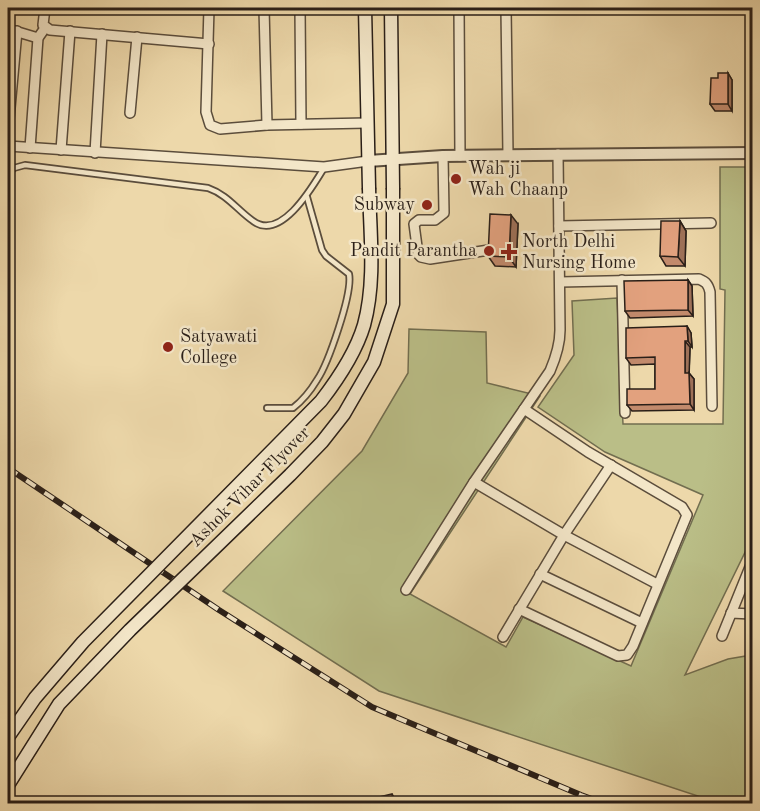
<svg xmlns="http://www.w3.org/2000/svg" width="760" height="811" font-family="'Old Standard TT',serif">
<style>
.green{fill:#babe87;stroke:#726e50;stroke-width:1.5}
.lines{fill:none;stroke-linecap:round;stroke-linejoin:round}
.service-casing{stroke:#5b4d3c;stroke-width:8}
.minor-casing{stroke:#5b4d3c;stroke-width:12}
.tertiary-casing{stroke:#5b4d3c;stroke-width:14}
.secondary-casing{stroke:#2a1f18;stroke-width:15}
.service{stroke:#f3e6c8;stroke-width:4.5}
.minor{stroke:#f3e6c8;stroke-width:9}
.tertiary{stroke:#f3e6c8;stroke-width:10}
.secondary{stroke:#f3e6c8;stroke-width:12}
.rail-casing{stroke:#2a1f18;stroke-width:6}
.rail{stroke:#f3e6c8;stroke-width:4;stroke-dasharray:11;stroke-linecap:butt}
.secondary-bridge-casing{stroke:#2a1f18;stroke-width:15;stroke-linecap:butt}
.secondary-bridge{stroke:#f3e6c8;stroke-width:12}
.wall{fill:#c28a6c;stroke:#2a1f18;stroke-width:1.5}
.shaded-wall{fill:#9e7158;stroke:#2a1f18;stroke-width:1.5}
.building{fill:#e2a17e;stroke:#2a1f18;stroke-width:1.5}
.poi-dot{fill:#8f2418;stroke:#f3e6c8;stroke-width:2}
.labels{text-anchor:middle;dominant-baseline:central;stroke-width:5;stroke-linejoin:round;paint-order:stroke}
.poi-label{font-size:18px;fill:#2a1f18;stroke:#f3e6c8;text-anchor:start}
.street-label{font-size:18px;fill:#2a1f18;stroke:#f3e6c8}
</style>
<rect width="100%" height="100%" fill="#edd8aa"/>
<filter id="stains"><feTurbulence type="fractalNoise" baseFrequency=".00333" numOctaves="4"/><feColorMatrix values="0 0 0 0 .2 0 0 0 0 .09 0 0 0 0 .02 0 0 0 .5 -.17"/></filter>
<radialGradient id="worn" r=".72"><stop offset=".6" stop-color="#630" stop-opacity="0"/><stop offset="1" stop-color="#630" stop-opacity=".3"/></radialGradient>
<!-- green -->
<polygon class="green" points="720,167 752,167 752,538 685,675 728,659 752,655 752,803 719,803 379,691 223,591 362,451 408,373 409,329 486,332 487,383 540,396 410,594 506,647 523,617 631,666 703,495 605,452 538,407 574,355 572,301 617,298 623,424 723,424 725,290 720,289"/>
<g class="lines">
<!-- service casing -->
<g class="service-casing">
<g id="service">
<path d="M8 174 14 168 25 165 208 188C228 195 237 210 253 221 281 242 313 186 324 168"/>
<path d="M267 408H293C302 401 311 390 317 380 328 364 353 293 349 274L326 256 322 250 307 197"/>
</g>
</g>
<!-- minor casing -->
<g class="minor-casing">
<g id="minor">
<polyline points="45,8 43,25 50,30 209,44"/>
<polyline points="209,8 206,112 210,125 220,129 267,125 367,123"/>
<polyline points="264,8 267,125"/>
<polyline points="300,8 301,124"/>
<polyline points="459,8 460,156"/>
<polyline points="506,8 508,155"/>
<polyline points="8,29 38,38"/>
<polyline points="130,113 137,37"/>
<polyline points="8,130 17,31"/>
<polyline points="8,146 324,167 368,161"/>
<polyline points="30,148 38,38 45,28"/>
<polyline points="61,150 70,31"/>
<polyline points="95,153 102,34"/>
<polyline points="443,156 444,213 435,220 419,220 414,224 418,254 421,257 430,259 489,250"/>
<polyline points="559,226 711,223"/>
<polyline points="622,280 625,413"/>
<path d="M560 282 699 279C706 282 708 284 710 292L712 406"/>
<polyline points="474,482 564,535 657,584"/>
<polyline points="540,574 642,623"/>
<path d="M406 590 474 482 550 371C556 357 560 345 560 330L558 154"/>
<polyline points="519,609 618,656 627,655 633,646 687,515 682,507 588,452 524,409"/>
<polyline points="731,613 752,614"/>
<polyline points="722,636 752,562"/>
<polyline points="503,637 564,535 611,465"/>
</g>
</g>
<!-- tertiary casing -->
<g class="tertiary-casing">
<polyline id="tertiary" points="368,161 443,156 752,153"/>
</g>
<!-- secondary casing -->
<g class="secondary-casing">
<g id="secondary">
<polyline points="365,8 369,188"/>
<polyline points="391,8 393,188"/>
</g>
</g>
<!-- service -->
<use href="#service" class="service"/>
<!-- minor -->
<use href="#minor" class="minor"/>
<!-- tertiary -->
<use href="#tertiary" class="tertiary"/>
<!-- secondary -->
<use href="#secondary" class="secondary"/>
<!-- rail casing -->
<g class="rail-casing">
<polyline id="rail" points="8,468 219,610 372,707 581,795 605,804"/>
</g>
<!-- rail -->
<use href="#rail" class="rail"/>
<!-- secondary-bridge casing -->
<g class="secondary-bridge-casing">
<g id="secondary-bridge">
<path d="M8 737 35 698 83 642 321 401C338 379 356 352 364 325 376 281 370 233 369 188"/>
<polyline points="8,785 59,704 130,630 290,475 322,442 344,414 374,362 393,304 393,188"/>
</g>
</g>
<!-- secondary-bridge -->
<use href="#secondary-bridge" class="secondary-bridge"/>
</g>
<!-- wall -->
<g class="wall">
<polygon points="728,73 732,80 732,111 715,111 710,104 718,78"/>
<polygon points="680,221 686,231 685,266 666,266 660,256"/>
<polygon points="518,224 516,267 495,266 488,256"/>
<polygon points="688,280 692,286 693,316 630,318 625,311"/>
<polygon points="687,326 691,333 692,347 690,347 689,373 694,379 694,410 632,411 627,405 655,389 655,364 631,365 626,358"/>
</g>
<!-- shaded-wall -->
<g class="shaded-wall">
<polygon points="728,73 732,80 732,111 728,104"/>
<polygon points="511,215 518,224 516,267 509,257"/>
<polygon points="680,221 686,231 685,266 678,257"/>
<polygon points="688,280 692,286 693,316 688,310"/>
<polygon points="687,326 691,333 692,347 688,341"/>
<polygon points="685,341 690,347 689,379 685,373"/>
<polygon points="689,373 694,379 694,410 690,404"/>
<polygon points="392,794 398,804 393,804"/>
</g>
<!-- building -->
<g class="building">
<rect x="750" y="44" width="3" height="35"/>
<polygon points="718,73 728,73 728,104 710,104 711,78 718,78"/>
<polygon points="490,214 511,215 509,257 488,256"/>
<polygon points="661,221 680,221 678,257 660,256"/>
<polygon points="688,280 688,310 625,311 624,281"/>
<polygon points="687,326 688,341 685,341 685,373 689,373 690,404 627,405 627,389 655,389 655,357 626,358 626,328"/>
<polygon points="392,794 393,804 355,804 358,802"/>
</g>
<!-- markers -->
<g class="poi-dot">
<circle cx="456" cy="179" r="6"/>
<circle cx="427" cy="205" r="6"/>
<circle cx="489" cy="251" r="6"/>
<path d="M506 243h6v6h6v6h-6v6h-6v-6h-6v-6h6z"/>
<circle cx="168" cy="347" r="6"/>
</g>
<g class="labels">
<!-- poi labels -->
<g class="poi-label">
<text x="468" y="169">Wah ji<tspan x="468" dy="21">Wah Chaanp</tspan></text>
<text x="415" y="205" text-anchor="end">Subway</text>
<text x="522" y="242">North Delhi<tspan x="522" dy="21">Nursing Home</tspan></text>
<text x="477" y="251" text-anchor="end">Pandit Parantha</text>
<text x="180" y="337">Satyawati<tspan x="180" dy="21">College</tspan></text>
</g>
<!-- street labels -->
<g class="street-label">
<text transform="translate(250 487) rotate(-45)">Ashok Vihar Flyover</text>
</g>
</g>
<!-- margin -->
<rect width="760" height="811" fill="none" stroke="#edd8aa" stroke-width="30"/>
<rect x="9" y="9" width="742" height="793" fill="none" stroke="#2a1f18" stroke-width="3"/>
<rect x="15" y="15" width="730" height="781" fill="none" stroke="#2a1f18" stroke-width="1.5"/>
<rect width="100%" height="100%" filter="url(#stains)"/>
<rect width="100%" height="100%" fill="url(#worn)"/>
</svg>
